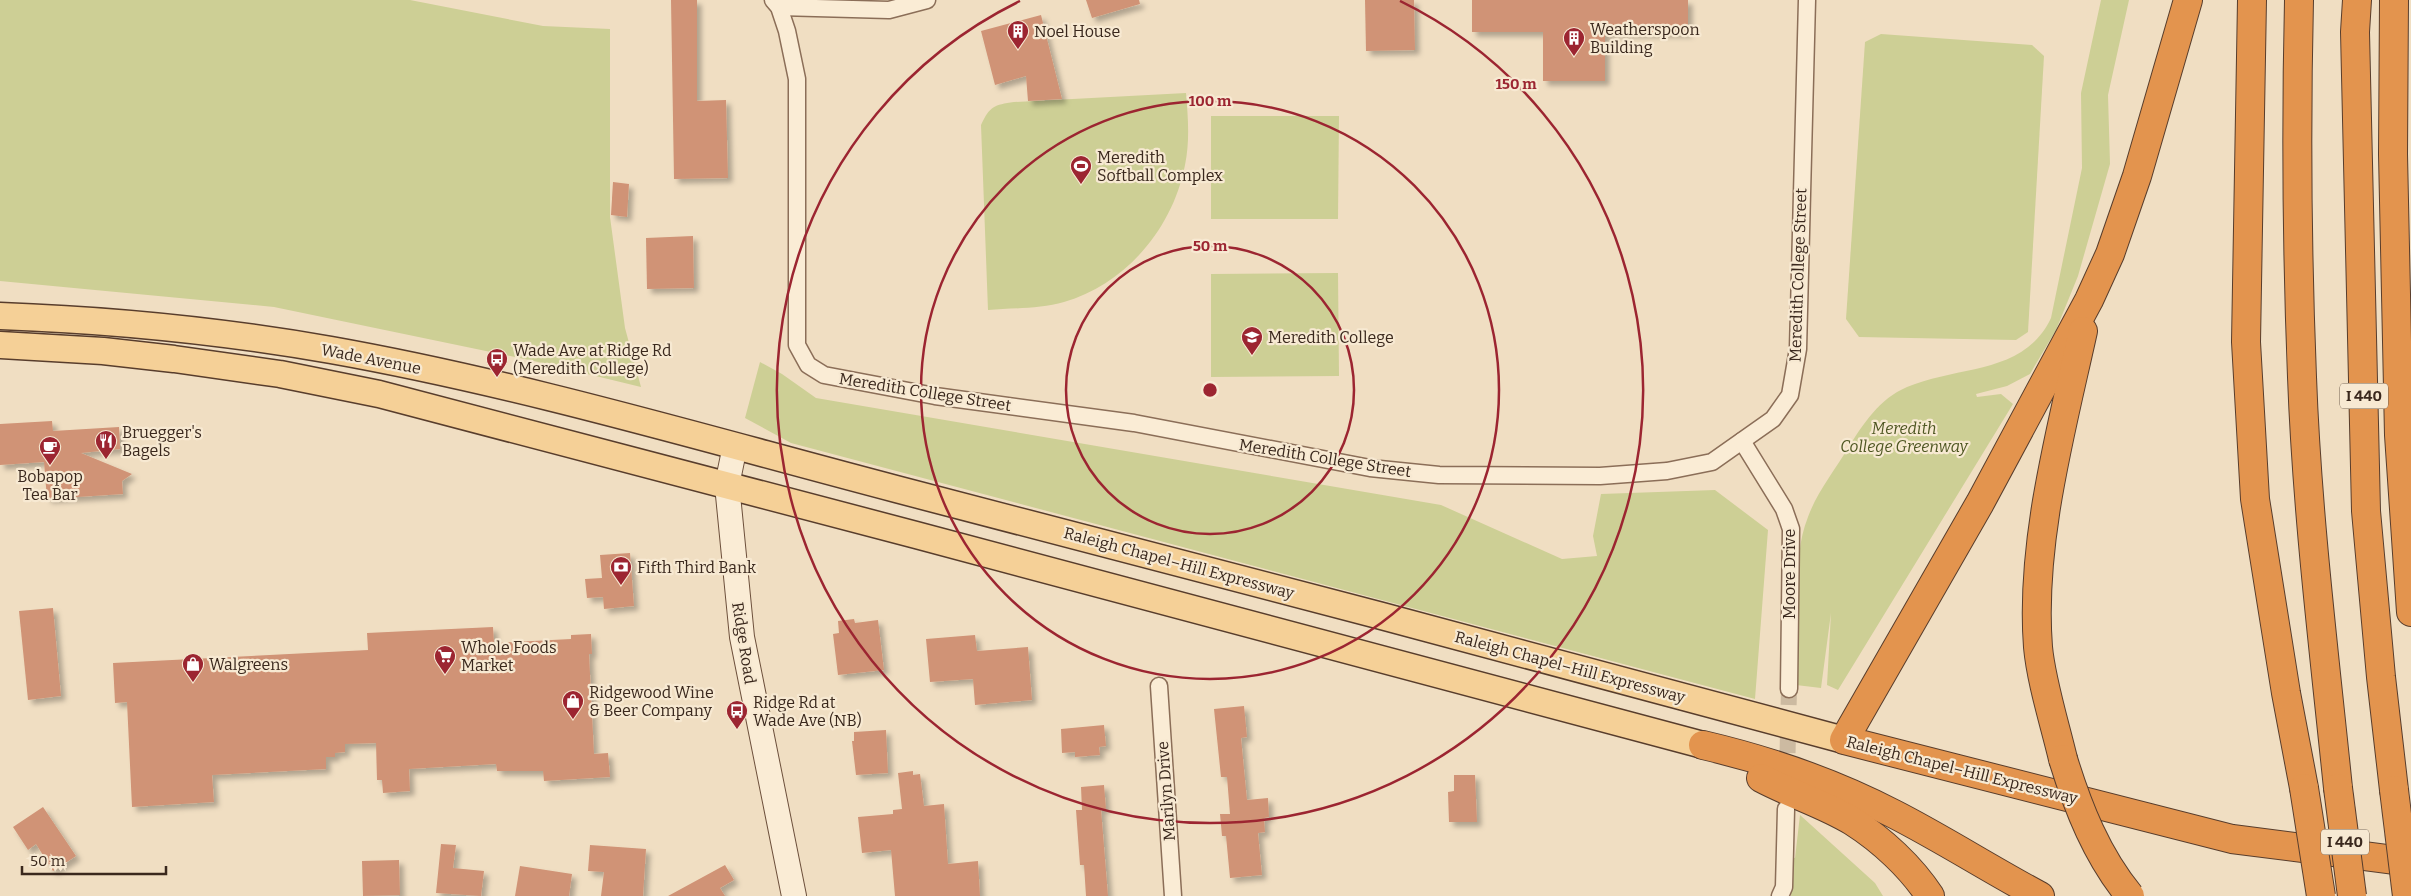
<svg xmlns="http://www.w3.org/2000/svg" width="2411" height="896" font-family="Bitter,serif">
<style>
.green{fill:#cdcf95}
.building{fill:#d09376;filter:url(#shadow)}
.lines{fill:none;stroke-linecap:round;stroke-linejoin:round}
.street-tunnel{stroke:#ccbaa1;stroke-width:16;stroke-dasharray:16 8;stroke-linecap:butt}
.street-casing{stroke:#8b6e58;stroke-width:19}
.secondary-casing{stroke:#6c4f3b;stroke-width:26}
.primary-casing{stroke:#583d2c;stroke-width:29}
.highway-casing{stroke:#583d2c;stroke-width:30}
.street{stroke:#faecd5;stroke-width:16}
.secondary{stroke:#faecd5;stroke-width:24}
.primary{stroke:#f5d097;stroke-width:26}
.highway{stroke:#e3944e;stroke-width:28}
.highway-bridge-casing{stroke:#583d2c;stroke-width:30;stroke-linecap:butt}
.highway-bridge{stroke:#e3944e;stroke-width:28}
.ring{fill:none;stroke:#9c2531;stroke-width:2.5}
.labels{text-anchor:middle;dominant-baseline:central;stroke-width:4.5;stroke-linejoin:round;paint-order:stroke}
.shield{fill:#f7e9d2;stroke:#736253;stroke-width:1}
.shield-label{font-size:15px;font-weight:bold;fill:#3a281d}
.poi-label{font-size:16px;fill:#3a281d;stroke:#f7e9d2;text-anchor:start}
.street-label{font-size:16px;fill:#3a281d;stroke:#f7e9d2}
.park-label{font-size:16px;font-style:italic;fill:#4f5723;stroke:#f7e9d2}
.centre{fill:#9c2531;stroke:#f7e9d2;stroke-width:2.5}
.ring-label{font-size:15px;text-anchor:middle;font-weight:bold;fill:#9c2531;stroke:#f7e9d2;stroke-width:4.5;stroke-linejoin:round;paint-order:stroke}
</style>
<defs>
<filter id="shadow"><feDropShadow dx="4.5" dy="4.5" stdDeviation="2.5" flood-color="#0004"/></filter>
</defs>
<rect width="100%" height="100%" fill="#f0dec2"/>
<!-- green -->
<g class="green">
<polygon points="0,0 410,0 543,26 610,29 610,217 625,328 641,387 534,361 274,307 0,281"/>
<path d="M2101 0H2129L2108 95 2110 164 2078 276 2056 330 2030 374 2007 386 1976 394 1977 397 2001 394 2013 404 1838 690 1827 685 1831 613 1821 688 1796 685C1797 658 1797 630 1798 602 1798 573 1797 544 1808 517 1817 492 1835 470 1848 448 1864 423 1879 399 1907 387 1959 365 2024 375 2051 318L2082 168 2081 93Z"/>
<polygon points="1881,34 2032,45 2044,56 2028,332 2016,340 1859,337 1846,319 1865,42"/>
<path d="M1186 93C1188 117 1190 141 1185 165 1173 228 1126 284 1064 302 1040 309 1012 308 988 310L981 125C990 106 994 105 1014 102Z"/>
<polygon points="1211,116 1339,116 1338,219 1211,219"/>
<polygon points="1338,273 1339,376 1211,377 1211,274"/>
<polygon points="760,362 782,374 816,398 1441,505 1562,559 1597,556 1593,536 1601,494 1715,490 1768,530 1755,699 791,443 745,418"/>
<polygon points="1800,815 1875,883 1883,896 1791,896 1791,857 1795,858"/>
</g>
<!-- building -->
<g class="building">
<polygon points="671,0 697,0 697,101 726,100 728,178 674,179"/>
<polygon points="1086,0 1139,0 1140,4 1092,18"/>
<polygon points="1365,0 1414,0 1415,50 1366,51"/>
<polygon points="1472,0 1688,0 1688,33 1605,33 1605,81 1543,81 1543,32 1472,32"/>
<polygon points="1041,15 1062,99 1028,101 1026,76 995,85 981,31"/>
<polygon points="613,182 629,184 627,217 611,215"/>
<polygon points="693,236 694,288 647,289 646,238"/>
<polygon points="52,421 53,431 119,427 120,449 81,453 132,474 122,481 123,494 47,499 44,462 0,465 0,424"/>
<polygon points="630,553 634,606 604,609 603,597 587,598 585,579 602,578 600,555"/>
<polygon points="53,608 61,696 28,700 19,611"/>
<polygon points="854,619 855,623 878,620 884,670 838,675 833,634 839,633 838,621"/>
<polygon points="493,627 494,643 571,639 571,635 591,634 592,654 589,654 594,754 608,753 610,777 544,781 543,771 497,771 496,764 409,769 410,791 383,793 382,780 377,780 376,743 345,744 345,752 335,753 335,757 326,757 326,769 212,775 214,802 132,807 127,702 115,703 113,663 368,650 367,633"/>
<polygon points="975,635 977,651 1028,647 1032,700 975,705 973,679 930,682 926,639"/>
<polygon points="1244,706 1247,737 1241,738 1247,800 1268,798 1269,817 1264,818 1265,832 1258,833 1262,875 1230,878 1226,836 1222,836 1220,814 1230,814 1227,777 1221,777 1214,709"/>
<polygon points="1104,725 1106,746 1099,747 1100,755 1075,757 1075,752 1062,753 1061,729"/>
<polygon points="886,730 888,773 856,775 852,741 854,741 854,732"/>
<polygon points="913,771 913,775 920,774 924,806 944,804 948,864 978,861 980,896 895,896 891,850 862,853 858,817 893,814 893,810 902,809 898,773"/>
<polygon points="1454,775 1475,775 1477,822 1449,822 1448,792 1454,791"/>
<polygon points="1104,785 1106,809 1101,809 1108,896 1086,896 1084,865 1080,865 1076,810 1082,810 1081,787"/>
<polygon points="43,807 76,856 53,871 36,844 28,850 13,827"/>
<polygon points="441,844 456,845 453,868 484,871 481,896 436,893"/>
<polygon points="590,845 646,849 643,896 601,896 604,872 588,871"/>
<polygon points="399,860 400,895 363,896 362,861"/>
<polygon points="725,865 734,880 720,888 725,896 668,896"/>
<polygon points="520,866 572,874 569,896 515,896"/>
</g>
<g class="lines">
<!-- street-tunnel -->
<polyline class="street-tunnel" points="1787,777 1789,689"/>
<!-- street casing -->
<g class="street-casing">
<g id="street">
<polyline points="773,0 779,7 787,31 797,79 797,345 808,365 824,375 935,396 1134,423 1370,468 1439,475 1600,476 1667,471 1712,462 1773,419 1790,395 1798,349 1807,0"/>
<polyline points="779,7 889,10 927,0"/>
<polyline points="1742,441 1784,509 1791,529 1789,689"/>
<polyline points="1159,686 1173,896"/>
<polyline points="1780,896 1784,887 1786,809"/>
</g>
</g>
<!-- secondary casing -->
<g class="secondary-casing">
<polyline id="secondary" points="735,446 727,485 742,637 794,896"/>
</g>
<!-- primary casing -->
<g class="primary-casing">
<g id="primary">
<path d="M0 316C111 320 222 331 331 350 522 384 709 440 896 489 1212 571 1529 654 1844 740"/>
<polyline points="0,345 103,351 174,359 280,374 379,394 916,535 1703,745"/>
</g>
</g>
<!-- highway casing -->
<g class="highway-casing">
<g id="highway">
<polyline points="2188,0 2137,176 2110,254 2089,300 1980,503 1844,740 2232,839 2411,862"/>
<polyline points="2252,0 2246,342 2255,499 2286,693 2304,788"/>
<path d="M2299 0C2296 126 2297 251 2302 377 2307 514 2324 651 2338 788"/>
<polyline points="2357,0 2355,32 2366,511 2381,677 2394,790"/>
<polyline points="2394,0 2393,154 2399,435 2411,612"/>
<path d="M1703 745C1767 760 1836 784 1894 814 1943 839 1991 870 2040 896"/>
<path d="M2063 759C2055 725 2041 681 2038 647 2030 544 2061 431 2083 331"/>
<path d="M1761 778C1791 794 1824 804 1852 821 1882 840 1911 867 1930 896"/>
</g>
</g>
<!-- street -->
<use href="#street" class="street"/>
<!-- secondary -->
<use href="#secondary" class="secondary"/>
<!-- primary -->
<use href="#primary" class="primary"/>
<!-- highway -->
<use href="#highway" class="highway"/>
<!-- highway-bridge casing -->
<g class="highway-bridge-casing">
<g id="highway-bridge">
<path d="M2063 759C2078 808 2097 856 2130 896"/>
<polyline points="2304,788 2321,896"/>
<polyline points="2338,788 2352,896"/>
<polyline points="2394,790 2407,896"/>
</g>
</g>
<!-- highway-bridge -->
<use href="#highway-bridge" class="highway-bridge"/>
</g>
<!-- distance rings -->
<g class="ring">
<circle cx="1210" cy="390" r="144"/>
<circle cx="1210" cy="390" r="289"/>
<path d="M1400 1A433 433 0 1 1 1020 1"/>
</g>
<!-- icons -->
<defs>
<g id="building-pin" transform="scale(1.125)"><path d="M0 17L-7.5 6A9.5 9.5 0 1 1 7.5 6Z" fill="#9c2531" stroke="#f7e9d2"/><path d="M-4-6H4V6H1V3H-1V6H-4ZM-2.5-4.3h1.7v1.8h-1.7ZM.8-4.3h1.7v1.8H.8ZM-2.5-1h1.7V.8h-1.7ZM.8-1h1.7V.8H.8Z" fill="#fff"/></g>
<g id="stadium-pin" transform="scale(1.125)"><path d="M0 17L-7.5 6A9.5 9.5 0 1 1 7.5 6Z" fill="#9c2531" stroke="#f7e9d2"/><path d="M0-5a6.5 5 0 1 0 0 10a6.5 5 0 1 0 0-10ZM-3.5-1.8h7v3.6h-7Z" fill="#fff"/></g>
<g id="university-pin" transform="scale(1.125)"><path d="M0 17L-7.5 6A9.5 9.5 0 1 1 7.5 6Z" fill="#9c2531" stroke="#f7e9d2"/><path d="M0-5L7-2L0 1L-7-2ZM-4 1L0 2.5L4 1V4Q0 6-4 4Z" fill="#fff"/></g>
<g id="bus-pin" transform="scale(1.125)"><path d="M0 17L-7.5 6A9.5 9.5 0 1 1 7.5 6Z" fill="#9c2531" stroke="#f7e9d2"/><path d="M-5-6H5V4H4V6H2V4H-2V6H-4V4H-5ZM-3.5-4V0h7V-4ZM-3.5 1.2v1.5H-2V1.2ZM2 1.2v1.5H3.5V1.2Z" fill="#fff"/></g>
<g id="restaurant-pin" transform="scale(1.125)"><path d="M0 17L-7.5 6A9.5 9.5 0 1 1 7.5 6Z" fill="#9c2531" stroke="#f7e9d2"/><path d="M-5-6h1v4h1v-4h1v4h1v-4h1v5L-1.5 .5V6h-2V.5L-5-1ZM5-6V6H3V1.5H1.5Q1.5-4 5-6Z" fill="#fff"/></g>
<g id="cafe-pin" transform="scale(1.125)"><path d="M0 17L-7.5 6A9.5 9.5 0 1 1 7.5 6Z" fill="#9c2531" stroke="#f7e9d2"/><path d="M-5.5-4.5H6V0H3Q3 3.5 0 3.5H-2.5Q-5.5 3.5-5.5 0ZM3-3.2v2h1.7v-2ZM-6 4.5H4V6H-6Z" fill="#fff"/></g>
<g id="bank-pin" transform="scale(1.125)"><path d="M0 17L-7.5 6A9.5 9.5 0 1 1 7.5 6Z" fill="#9c2531" stroke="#f7e9d2"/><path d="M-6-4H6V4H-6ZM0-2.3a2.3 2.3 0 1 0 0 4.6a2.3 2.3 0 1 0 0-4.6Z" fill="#fff"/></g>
<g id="supermarket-pin" transform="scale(1.125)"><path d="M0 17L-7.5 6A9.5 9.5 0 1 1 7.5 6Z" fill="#9c2531" stroke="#f7e9d2"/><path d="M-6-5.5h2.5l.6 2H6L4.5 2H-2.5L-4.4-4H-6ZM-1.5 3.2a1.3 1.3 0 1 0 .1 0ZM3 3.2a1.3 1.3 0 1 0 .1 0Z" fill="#fff"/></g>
<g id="shop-pin" transform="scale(1.125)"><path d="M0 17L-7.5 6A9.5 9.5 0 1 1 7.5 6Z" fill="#9c2531" stroke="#f7e9d2"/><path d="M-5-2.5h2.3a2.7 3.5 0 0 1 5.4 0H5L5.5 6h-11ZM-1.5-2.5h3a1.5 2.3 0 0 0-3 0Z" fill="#fff"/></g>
</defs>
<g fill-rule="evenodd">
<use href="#building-pin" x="1018" y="31"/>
<use href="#building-pin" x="1574" y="38"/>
<use href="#stadium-pin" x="1081" y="166"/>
<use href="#university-pin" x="1252" y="337"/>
<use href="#bus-pin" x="497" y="359"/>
<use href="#restaurant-pin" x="106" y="441"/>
<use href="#cafe-pin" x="50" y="447"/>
<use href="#bank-pin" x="621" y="567"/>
<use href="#supermarket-pin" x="445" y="656"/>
<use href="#shop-pin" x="193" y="664"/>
<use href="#shop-pin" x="573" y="701"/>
<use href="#bus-pin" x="737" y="711"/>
</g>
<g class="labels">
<!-- shield labels -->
<g class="shield">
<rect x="2340" y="383.5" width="48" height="25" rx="4"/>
<rect x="2321" y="829.5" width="48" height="25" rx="4"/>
</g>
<g class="shield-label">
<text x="2364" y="396">I 440</text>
<text x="2345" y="842">I 440</text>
</g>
<!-- poi labels -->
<g class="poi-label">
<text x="1590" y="29">Weatherspoon<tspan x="1590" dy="18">Building</tspan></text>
<text x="1034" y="31">Noel House</text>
<text x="1097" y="157">Meredith<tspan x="1097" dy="18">Softball Complex</tspan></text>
<text x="1268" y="337">Meredith College</text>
<text x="513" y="350">Wade Ave at Ridge Rd<tspan x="513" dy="18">(Meredith College)</tspan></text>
<text x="122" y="432">Bruegger's<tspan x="122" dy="18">Bagels</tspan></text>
<text x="50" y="476" text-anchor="middle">Bobapop<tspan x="50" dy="18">Tea Bar</tspan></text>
<text x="637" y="567">Fifth Third Bank</text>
<text x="461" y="647">Whole Foods<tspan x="461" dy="18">Market</tspan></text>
<text x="209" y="664">Walgreens</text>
<text x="589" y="692">Ridgewood Wine<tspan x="589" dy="18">&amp; Beer Company</tspan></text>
<text x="753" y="702">Ridge Rd at<tspan x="753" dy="18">Wade Ave (NB)</tspan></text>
</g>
<!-- street labels -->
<g class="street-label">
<text transform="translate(1798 275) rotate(-88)">Meredith College Street</text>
<text transform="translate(371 359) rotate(11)">Wade Avenue</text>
<text transform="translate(925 392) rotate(9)">Meredith College Street</text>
<text transform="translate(1325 458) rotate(9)">Meredith College Street</text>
<text transform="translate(1179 563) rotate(15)">Raleigh Chapel–Hill Expressway</text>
<text transform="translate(1789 574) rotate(-90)">Moore Drive</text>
<text transform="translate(744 643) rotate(81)">Ridge Road</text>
<text transform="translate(1570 667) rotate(15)">Raleigh Chapel–Hill Expressway</text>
<text transform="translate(1962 770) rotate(14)">Raleigh Chapel–Hill Expressway</text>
<text transform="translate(1166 791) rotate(-94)">Marilyn Drive</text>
</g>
<!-- park labels -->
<g class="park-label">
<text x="1904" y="428">Meredith<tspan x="1904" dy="18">College Greenway</tspan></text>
</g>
</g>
<circle cx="1210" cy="390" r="8" class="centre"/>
<g class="ring-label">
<text x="1516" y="89">150 m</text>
<text x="1210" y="106">100 m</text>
<text x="1210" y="251">50 m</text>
</g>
<!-- scale -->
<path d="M22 866v8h144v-8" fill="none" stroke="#3a281d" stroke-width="2.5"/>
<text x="30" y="866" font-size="15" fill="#3a281d" stroke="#f7e9d2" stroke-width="4" paint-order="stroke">50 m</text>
</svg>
